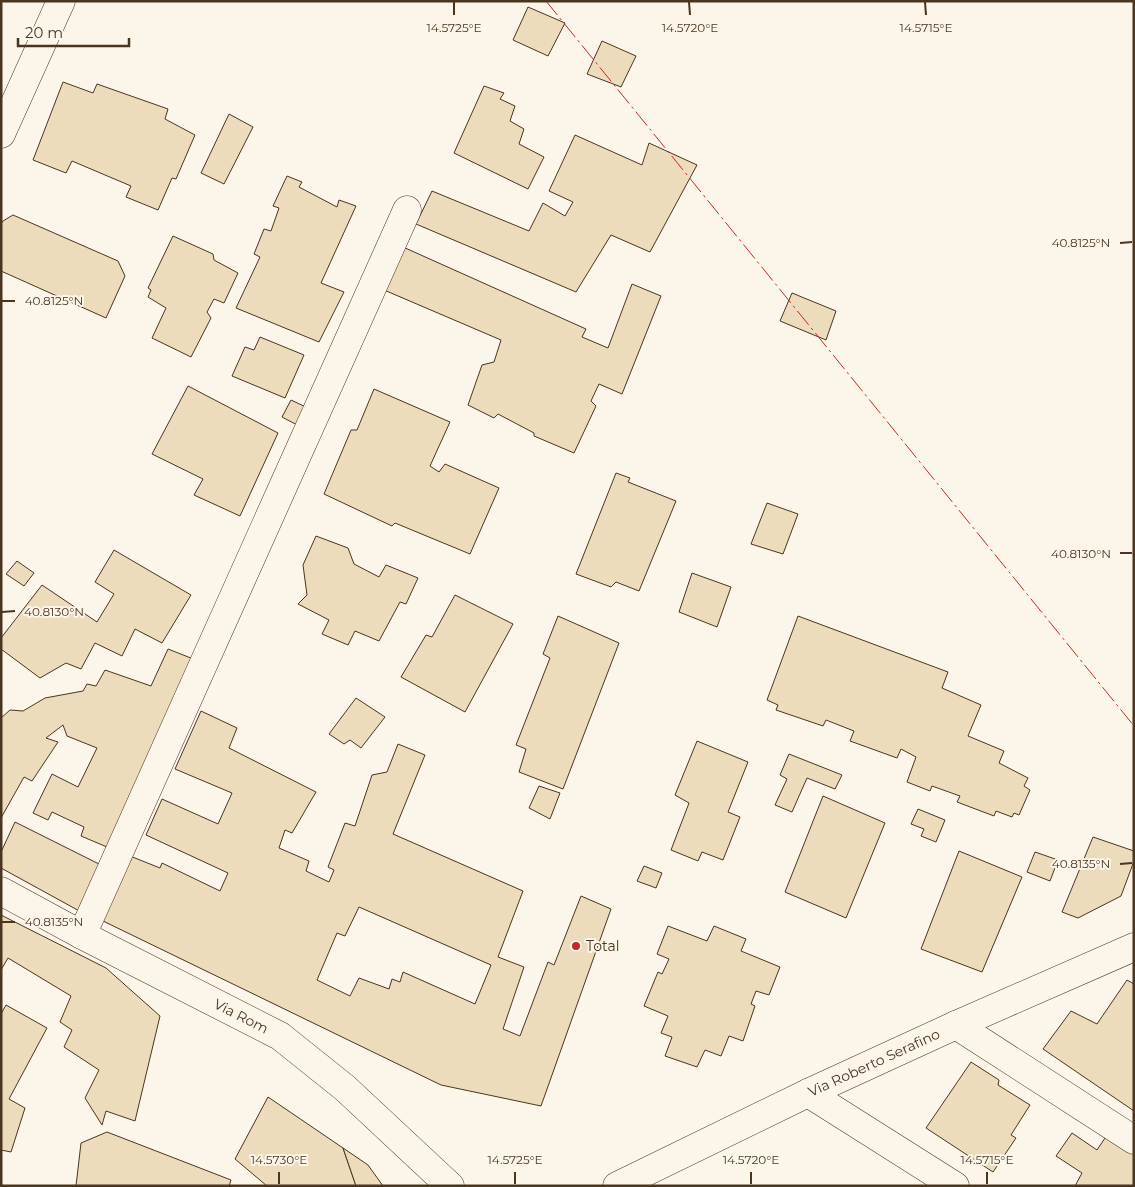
<svg xmlns="http://www.w3.org/2000/svg" width="1135" height="1187" font-family="Montserrat,sans-serif">
<style>
.building{fill:#ecdcbc;stroke:#4a3520;fill-rule:evenodd}
.lines{fill:none;stroke-linecap:round;stroke-linejoin:round}
.street-casing{stroke:#4a3520;stroke-width:29}
.secondary-casing{stroke:#4a3520;stroke-width:29}
.street{stroke:#fbf6e9;stroke-width:28}
.secondary{stroke:#fbf6e9;stroke-width:28}
.power{stroke:#c62828;stroke-width:1;stroke-dasharray:18 4 2.5 4;stroke-linecap:butt}
.ticks{fill:none;stroke:#4a3520;stroke-width:2}
.poi-dot{fill:#c62828;stroke:#fbf6e9;stroke-width:2}
.labels{text-anchor:middle;dominant-baseline:central;stroke-width:4;stroke-linejoin:round;paint-order:stroke}
.poi-label{font-size:14px;fill:#4a3520;stroke:#fbf6e9;text-anchor:start}
.street-label{font-size:14px;fill:#4a3520;stroke:#fbf6e9}
.ticks-label{font-size:12px;text-anchor:middle;fill:#4a3520;stroke:#fbf6e9;stroke-width:4;stroke-linejoin:round;paint-order:stroke}
</style>
<rect width="100%" height="100%" fill="#fbf6e9"/>
<!-- building -->
<g class="building">
<polygon points="528,7 565,23 548,56 513,40"/>
<polygon points="602,41 636,56 621,87 587,74"/>
<polygon points="63,82 93,93 97,84 168,109 165,119 195,135 176,179 172,178 158,210 126,197 131,186 72,161 66,173 33,160"/>
<polygon points="484,86 504,93 500,99 515,106 510,121 524,129 519,144 544,157 528,189 454,153"/>
<polygon points="229,114 253,127 224,184 201,173"/>
<polygon points="575,135 642,165 649,143 697,165 650,252 611,235 576,292 416,224 432,191 529,231 543,203 565,216 573,202 549,191"/>
<polygon points="287,176 302,182 299,187 337,207 339,200 356,206 321,283 344,292 319,342 236,308 260,257 254,254 264,229 271,231 279,208 273,206"/>
<polygon points="13,215 118,261 125,276 106,318 1,271 1,224 3,221"/>
<polygon points="173,236 213,254 214,260 238,273 224,303 214,299 207,312 211,318 191,357 152,338 166,308 148,297 151,290 148,288"/>
<polygon points="403,247 586,329 582,337 608,348 632,284 661,296 622,394 599,384 591,401 596,406 574,453 534,436 534,433 498,414 494,418 468,405 482,365 494,362 501,340 384,290"/>
<polygon points="792,293 836,311 826,340 780,321"/>
<polygon points="260,337 304,355 285,398 232,376 245,347 254,350"/>
<polygon points="188,386 278,433 240,516 194,495 203,479 152,454"/>
<polygon points="374,389 450,422 430,466 439,472 445,464 499,488 470,554 395,523 392,526 324,494 351,430 357,430"/>
<polygon points="291,400 310,409 301,427 282,417"/>
<polygon points="616,473 630,478 628,482 676,501 639,591 616,582 611,587 576,574"/>
<polygon points="767,503 798,514 783,554 751,544"/>
<polygon points="316,536 348,548 354,564 379,577 386,565 418,578 406,604 400,602 379,641 355,631 348,645 322,634 329,620 298,604 307,595 303,565"/>
<polygon points="114,550 191,595 162,643 135,629 122,656 95,643 81,669 66,663 40,678 1,649 1,638 42,585 97,622 114,594 95,582"/>
<polygon points="17,561 34,573 24,586 6,574"/>
<polygon points="692,573 731,587 717,627 679,612"/>
<polygon points="455,595 513,624 465,712 401,677 426,635 432,637"/>
<polygon points="558,616 619,643 563,789 519,772 526,749 516,745 550,658 543,654"/>
<polygon points="798,616 948,672 942,688 981,705 968,736 1004,751 999,763 1028,778 1024,786 1030,790 1019,815 1014,813 1012,817 996,811 994,816 957,802 960,796 932,786 930,791 907,782 916,757 901,749 897,758 850,741 854,731 826,720 823,726 776,710 778,705 767,700"/>
<polygon points="168,649 201,662 114,850 81,836 84,827 52,812 48,820 33,813 52,774 78,787 97,748 67,736 63,725 46,738 58,742 32,781 24,777 1,818 1,718 10,710 23,711 45,698 83,691 87,684 96,686 105,670 151,686"/>
<polygon points="356,698 385,717 361,748 350,740 344,744 329,734"/>
<path d="M201 711 237 728 229 748 316 792 292 833 285 830 279 848 309 861 306 871 329 882 334 870 328 867 345 823 355 826 372 775 387 772 398 744 425 755 393 834 523 891 498 957 524 967 503 1029 520 1036 548 962 554 965 581 896 611 909 541 1106 441 1085 103 921 130 856 160 868 162 863 220 891 228 873 146 835 162 799 218 824 232 793 175 769ZM359 907 491 965 475 1004 403 972 400 982 392 979 389 989 359 978 350 996 317 980 337 933 345 936Z"/>
<polygon points="697,741 748,762 728,812 740,817 723,860 702,852 698,861 671,850 689,803 675,795"/>
<polygon points="789,754 842,775 835,789 807,778 792,812 775,805 787,779 780,775"/>
<polygon points="539,786 560,793 550,819 529,808"/>
<polygon points="823,796 885,823 846,918 785,892"/>
<polygon points="918,809 945,820 936,842 921,836 924,829 911,824"/>
<polygon points="15,822 103,866 83,913 1,868 1,852"/>
<polygon points="1093,837 1134,851 1134,861 1121,896 1078,918 1062,912"/>
<polygon points="959,851 1022,877 982,972 921,949"/>
<polygon points="1035,852 1058,860 1050,881 1027,872"/>
<polygon points="644,866 662,873 656,888 637,881"/>
<polygon points="1,915 106,968 160,1016 135,1121 106,1111 102,1125 85,1098 99,1070 64,1047 72,1030 60,1022 71,996 8,958 1,970"/>
<polygon points="668,926 707,941 714,926 746,939 741,951 780,967 769,995 756,991 751,1004 755,1006 743,1041 729,1036 721,1056 705,1050 697,1067 665,1056 672,1037 661,1033 668,1016 644,1006 658,972 662,974 669,959 657,954"/>
<polygon points="1127,980 1134,984 1134,1111 1043,1049 1071,1011 1097,1024"/>
<polygon points="6,1005 47,1028 9,1099 25,1108 11,1152 1,1150 1,1014"/>
<polygon points="971,1062 999,1080 998,1085 1030,1105 1011,1135 1016,1138 993,1172 926,1128"/>
<polygon points="268,1097 343,1148 356,1186 267,1186 235,1159"/>
<polygon points="107,1132 231,1180 229,1186 76,1186 81,1143"/>
<polygon points="1109,1132 1134,1149 1134,1185 1133,1186 1075,1186 1082,1173 1056,1156 1072,1133 1097,1150"/>
<polygon points="343,1148 368,1165 383,1186 356,1186"/>
</g>
<g class="lines">
<!-- street casing -->
<g class="street-casing">
<g id="street">
<polyline points="1,134 61,1"/>
<polyline points="82,935 407,210"/>
<polyline points="956,1025 1134,1140"/>
<polyline points="808,1093 955,1186"/>
</g>
</g>
<!-- secondary casing -->
<g class="secondary-casing">
<g id="secondary">
<path id="s1" d="M1 891 82 935 280 1036 345 1088 450 1186"/>
<path id="s2" d="M617 1186 808 1093 956 1025 1134 947"/>
</g>
</g>
<!-- street -->
<use href="#street" class="street"/>
<!-- secondary -->
<use href="#secondary" class="secondary"/>
<!-- power -->
<polyline class="power" points="546,1 1134,726"/>
</g>
<!-- ticks -->
<path class="ticks" d="M454 2V15M689 2 690 15M925 2 926 15M1120 243 1132 242M2 301H15M1120 553H1132M2 612 15 611M1120 864 1132 863M2 922H15M279 1172V1184M515 1172V1184M751 1172V1184M987 1172V1184"/>
<!-- markers -->
<circle class="poi-dot" cx="576" cy="946" r="5"/>
<g class="labels">
<!-- poi labels -->
<g class="poi-label">
<text x="586" y="946">Total</text>
</g>
<!-- street labels -->
<g class="street-label">
<text stroke="none"><textPath href="#s1" startOffset="271">Via Rom</textPath></text>
<text stroke="none"><textPath href="#s2" startOffset="285">Via Roberto Serafino</textPath></text>
</g>
</g>
<g class="ticks-label">
<text x="454" y="32">14.5725°E</text>
<text x="690" y="32">14.5720°E</text>
<text x="926" y="32">14.5715°E</text>
<text x="1081" y="247">40.8125°N</text>
<text x="54" y="305">40.8125°N</text>
<text x="1081" y="558">40.8130°N</text>
<text x="54" y="616">40.8130°N</text>
<text x="1081" y="868">40.8135°N</text>
<text x="54" y="926">40.8135°N</text>
<text x="279" y="1164">14.5730°E</text>
<text x="515" y="1164">14.5725°E</text>
<text x="751" y="1164">14.5720°E</text>
<text x="987" y="1164">14.5715°E</text>
</g>
<!-- border -->
<rect width="1135" height="1187" fill="none" stroke="#4a3520" stroke-width="5"/>
<!-- scale -->
<path d="M18 38v8h111v-8" fill="none" stroke="#4a3520" stroke-width="2.5"/>
<text x="25" y="38" font-size="15" fill="#4a3520" stroke="#fbf6e9" stroke-width="4" paint-order="stroke">20 m</text>
</svg>
